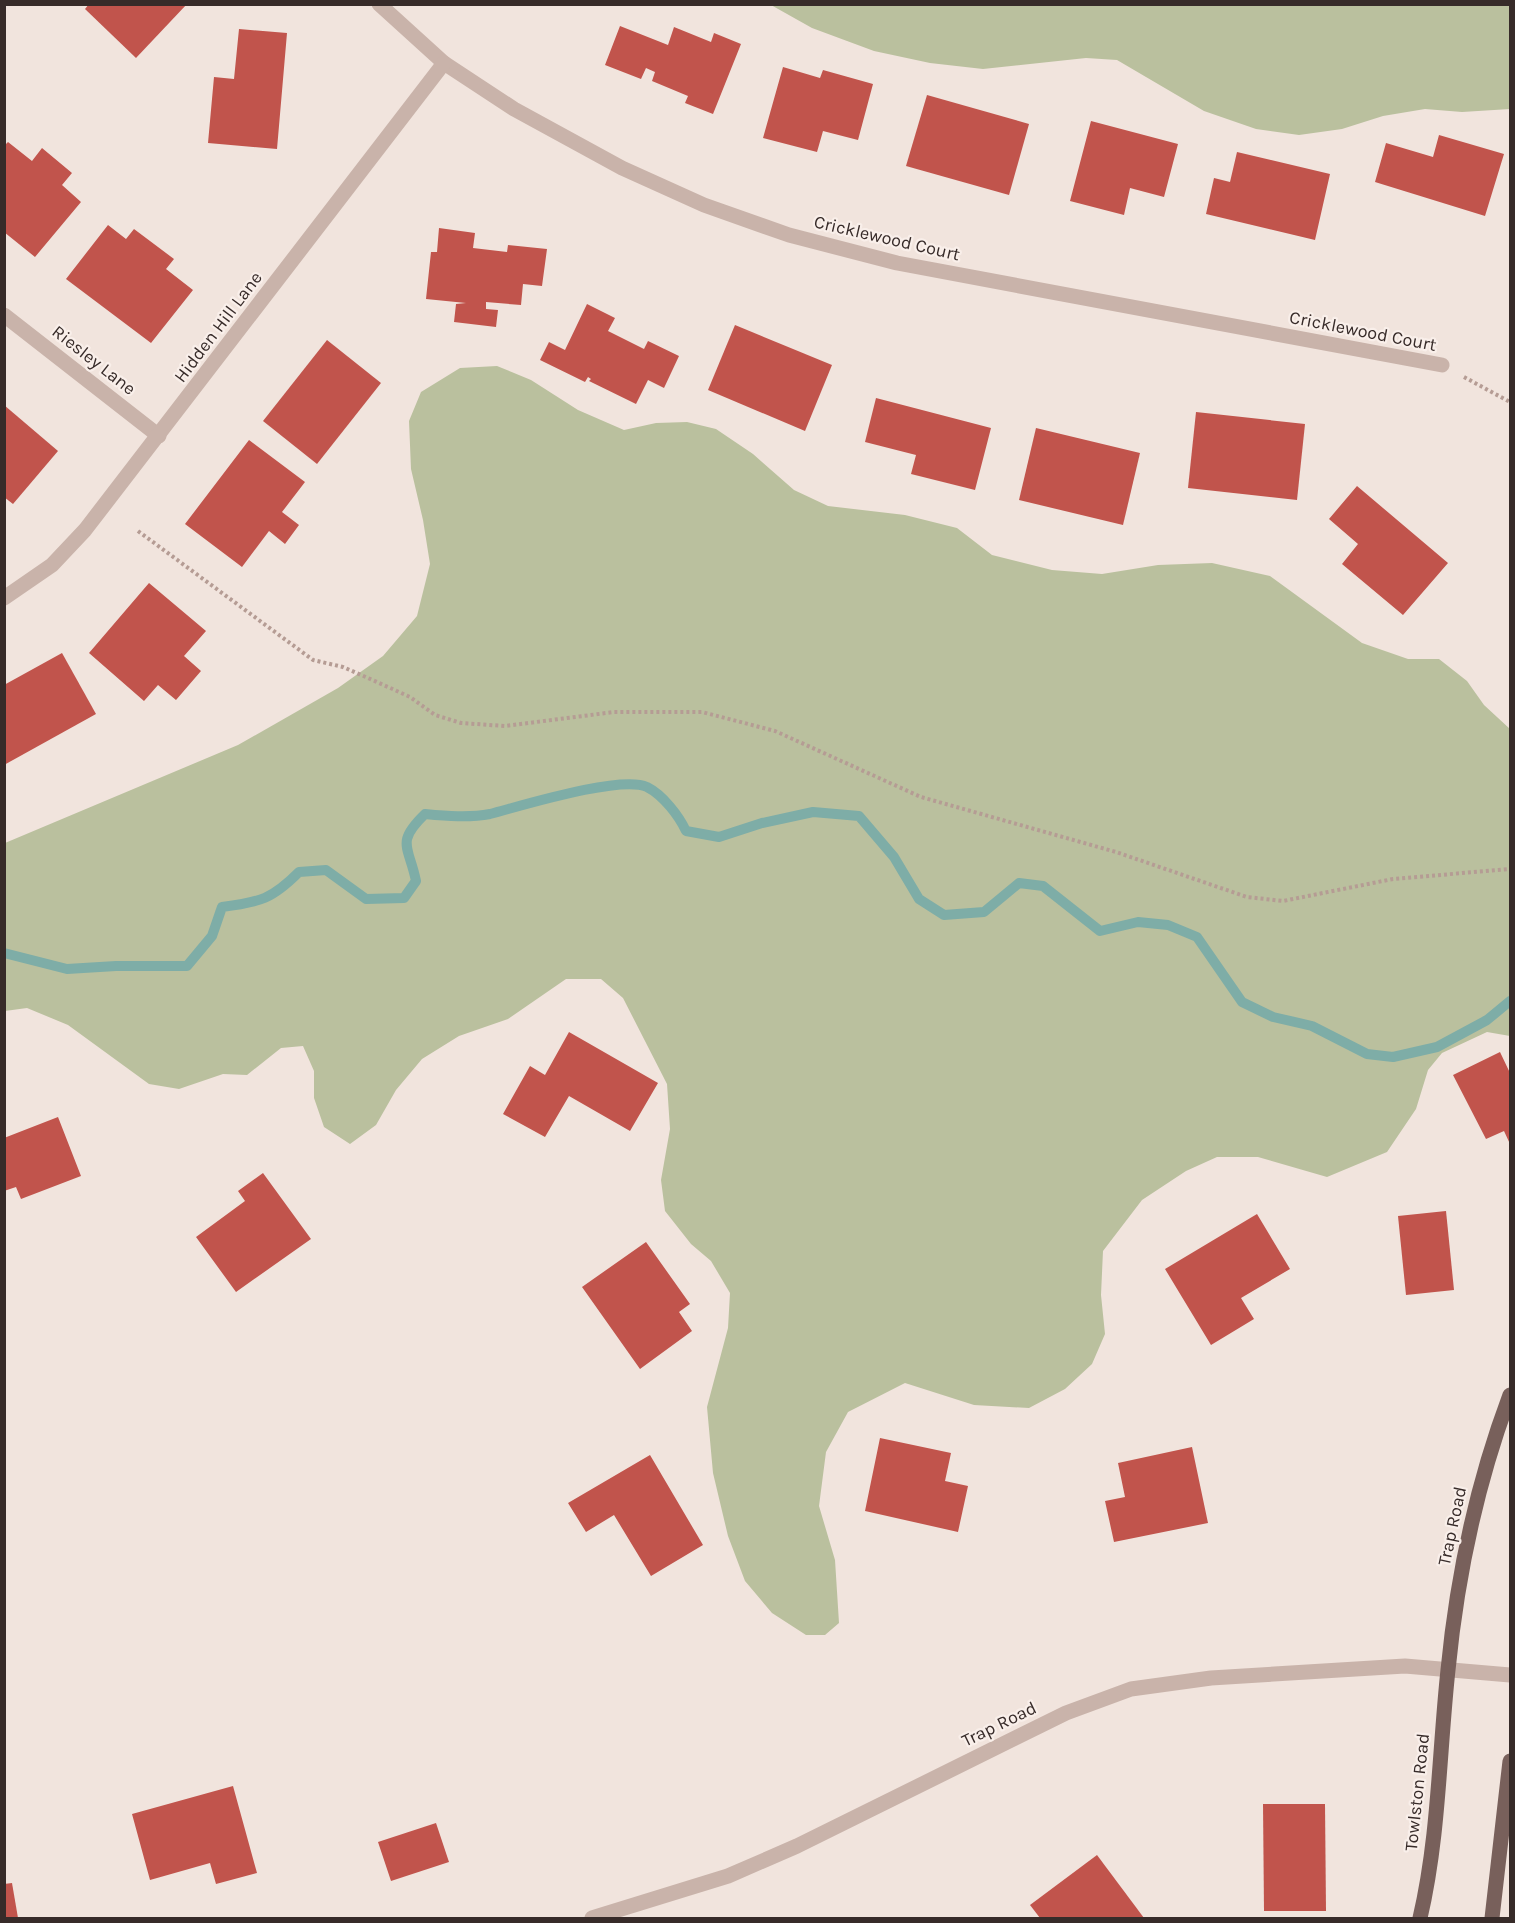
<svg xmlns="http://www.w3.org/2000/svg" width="1515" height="1923" font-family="Karla,sans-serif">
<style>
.green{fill:#bac09e}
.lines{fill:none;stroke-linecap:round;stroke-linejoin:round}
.stream{stroke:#7eada7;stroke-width:10}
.building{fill:#c1544c}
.path{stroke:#b59c94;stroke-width:4;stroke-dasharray:3 3;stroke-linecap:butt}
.minor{stroke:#c9b3aa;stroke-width:15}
.major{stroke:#78605b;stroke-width:15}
.labels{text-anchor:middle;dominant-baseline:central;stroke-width:4.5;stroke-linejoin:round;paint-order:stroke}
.street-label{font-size:18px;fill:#372b29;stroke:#f9efea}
</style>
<rect width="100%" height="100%" fill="#f1e4dd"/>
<!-- green -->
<g class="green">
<polygon points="771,5 1510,5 1510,109 1462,112 1425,109 1383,116 1342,129 1299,135 1256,129 1204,111 1117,60 1086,58 983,69 930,63 874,51 812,28"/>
<polygon points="497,366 531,380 578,410 624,430 656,423 687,422 716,429 753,454 794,490 828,506 905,515 957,528 992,555 1052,570 1102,574 1158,565 1212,563 1270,576 1362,643 1408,659 1439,659 1467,681 1484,705 1510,729 1510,1036 1487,1032 1442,1053 1428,1070 1416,1109 1387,1152 1327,1177 1258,1157 1217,1157 1186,1171 1142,1200 1103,1251 1101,1295 1105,1334 1092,1364 1065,1389 1029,1408 974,1405 905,1383 848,1412 826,1452 819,1506 835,1560 839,1623 825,1635 806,1635 772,1613 745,1581 728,1536 713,1473 707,1407 728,1328 730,1293 711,1261 691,1244 665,1211 661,1180 670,1129 667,1084 623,998 601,979 566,979 508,1019 459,1036 422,1059 396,1090 376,1125 350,1144 324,1127 314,1098 314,1071 303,1046 281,1048 247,1075 223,1074 179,1089 149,1084 68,1025 27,1008 5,1011 5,843 238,745 338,688 383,656 417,616 430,564 423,520 411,469 409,421 421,392 460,368"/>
</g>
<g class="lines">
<!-- stream -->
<path class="stream" d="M4 953 67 969 116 966H187L212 936 222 907C261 902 272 899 299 872L326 870 366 899 404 898 416 881C409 846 395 843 425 814 446 816 469 818 490 814 521 806 620 775 647 787 663 795 679 816 686 831L719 837 762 823 813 812 859 816 894 857 919 899 944 915 984 912 1019 883 1043 886 1100 931 1138 922 1168 925 1197 937 1242 1002 1273 1017 1312 1026 1367 1054 1393 1057 1437 1047 1487 1020 1510 1001"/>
</g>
<!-- building -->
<g class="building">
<polygon points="89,4 187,4 136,58 85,9"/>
<polygon points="620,26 668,45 674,27 711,42 714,33 741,44 713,114 685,103 688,96 652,81 655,72 646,68 641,79 605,65"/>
<polygon points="239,29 287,33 277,149 208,143 214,77 234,79"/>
<polygon points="783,67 820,78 823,70 873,84 858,140 823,131 817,152 763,138"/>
<polygon points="927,95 1029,124 1009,195 906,166"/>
<polygon points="1091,121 1178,144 1164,197 1130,188 1124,215 1070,201"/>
<polygon points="1439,135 1504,154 1485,216 1375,182 1386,143 1433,157"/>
<polygon points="8,142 32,161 42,148 72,173 62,185 81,202 35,257 4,232 4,146"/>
<polygon points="1237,152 1330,174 1315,240 1206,214 1214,178 1230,182"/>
<polygon points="108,225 126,239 134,229 174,259 166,269 193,290 151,343 66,279"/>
<polygon points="439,228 475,233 473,248 507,252 508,245 547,249 542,286 523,284 521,305 486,302 486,309 498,310 496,327 454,322 456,304 466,303 426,299 431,252 437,252"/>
<polygon points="587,304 615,318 608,331 644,349 648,341 679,356 664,388 648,380 636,404 589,381 591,379 588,377 585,382 540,360 549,342 565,350"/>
<polygon points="735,325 832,365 805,431 708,390"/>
<polygon points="327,340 381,383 317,464 263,421"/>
<polygon points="876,398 991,428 975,490 911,474 916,455 865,442"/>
<polygon points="4,405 58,451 13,504 4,497"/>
<polygon points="1196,412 1305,424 1297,500 1188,488"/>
<polygon points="1036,428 1140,453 1123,525 1019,500"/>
<polygon points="249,440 305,482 282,512 299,525 285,544 269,531 242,567 185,524"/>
<polygon points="1357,486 1448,563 1403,615 1342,564 1358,544 1329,519"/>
<polygon points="149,583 206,631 184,656 201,671 176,700 158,685 144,701 89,653"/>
<polygon points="62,653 96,714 4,765 4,685"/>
<polygon points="569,1032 658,1083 630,1131 569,1096 545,1137 503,1114 530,1066 545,1075"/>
<polygon points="1500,1052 1510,1073 1510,1144 1504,1131 1486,1139 1453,1075"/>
<polygon points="58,1117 81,1176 21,1199 16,1187 4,1191 4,1138"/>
<polygon points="263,1173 311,1239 236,1292 196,1237 245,1201 238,1191"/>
<polygon points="1446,1211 1454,1290 1406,1295 1398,1216"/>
<polygon points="1257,1214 1290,1269 1241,1298 1254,1319 1211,1345 1165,1269"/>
<polygon points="646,1242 690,1304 679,1312 692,1331 640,1369 582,1287"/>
<polygon points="880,1438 951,1453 945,1481 968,1486 958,1532 865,1511"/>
<polygon points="1192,1447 1208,1523 1114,1542 1105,1501 1125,1497 1118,1463"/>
<polygon points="650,1455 703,1545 651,1576 614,1515 586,1532 568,1503"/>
<polygon points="233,1786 257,1873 216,1884 210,1863 150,1880 132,1814"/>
<polygon points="1263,1804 1325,1804 1326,1911 1264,1911"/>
<polygon points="436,1823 449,1862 391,1881 378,1842"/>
<polygon points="1097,1855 1144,1918 1040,1918 1030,1905"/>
<polygon points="12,1883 18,1918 4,1918 4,1884"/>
</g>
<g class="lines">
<!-- path -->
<g class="path">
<polyline points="1464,377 1510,402"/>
<polyline points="138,531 313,660 343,667 377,682 410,697 435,715 461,723 505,726 614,712 702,712 775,731 921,797 1116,852 1247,897 1283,901 1393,879 1510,869"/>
</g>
<!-- minor -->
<g class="minor">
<polyline points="379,4 444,63 514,109 622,168 704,205 789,235 897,263 1442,365"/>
<polyline points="4,315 159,436"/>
<polyline points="4,598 52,565 85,530 444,63"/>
<polyline points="592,1918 728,1876 797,1846 1066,1713 1131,1689 1211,1678 1405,1666 1510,1675"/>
</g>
<!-- major -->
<g class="major">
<path d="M1420 1918C1439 1837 1439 1753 1448 1670 1457 1577 1477 1483 1510 1395"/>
<polyline points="1492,1918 1510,1761"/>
</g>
</g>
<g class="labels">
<!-- street labels -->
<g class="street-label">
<text transform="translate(887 238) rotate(13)">Cricklewood Court</text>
<text transform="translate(218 327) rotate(-53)">Hidden Hill Lane</text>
<text transform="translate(1363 331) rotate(11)">Cricklewood Court</text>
<text transform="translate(94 360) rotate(38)">Riesley Lane</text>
<text transform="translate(1452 1526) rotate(-78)">Trap Road</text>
<text transform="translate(999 1724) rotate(-26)">Trap Road</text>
<text transform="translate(1417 1792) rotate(-84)">Towlston Road</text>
</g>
</g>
<!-- border -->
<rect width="1515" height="1923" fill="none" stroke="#372b29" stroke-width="12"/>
</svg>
